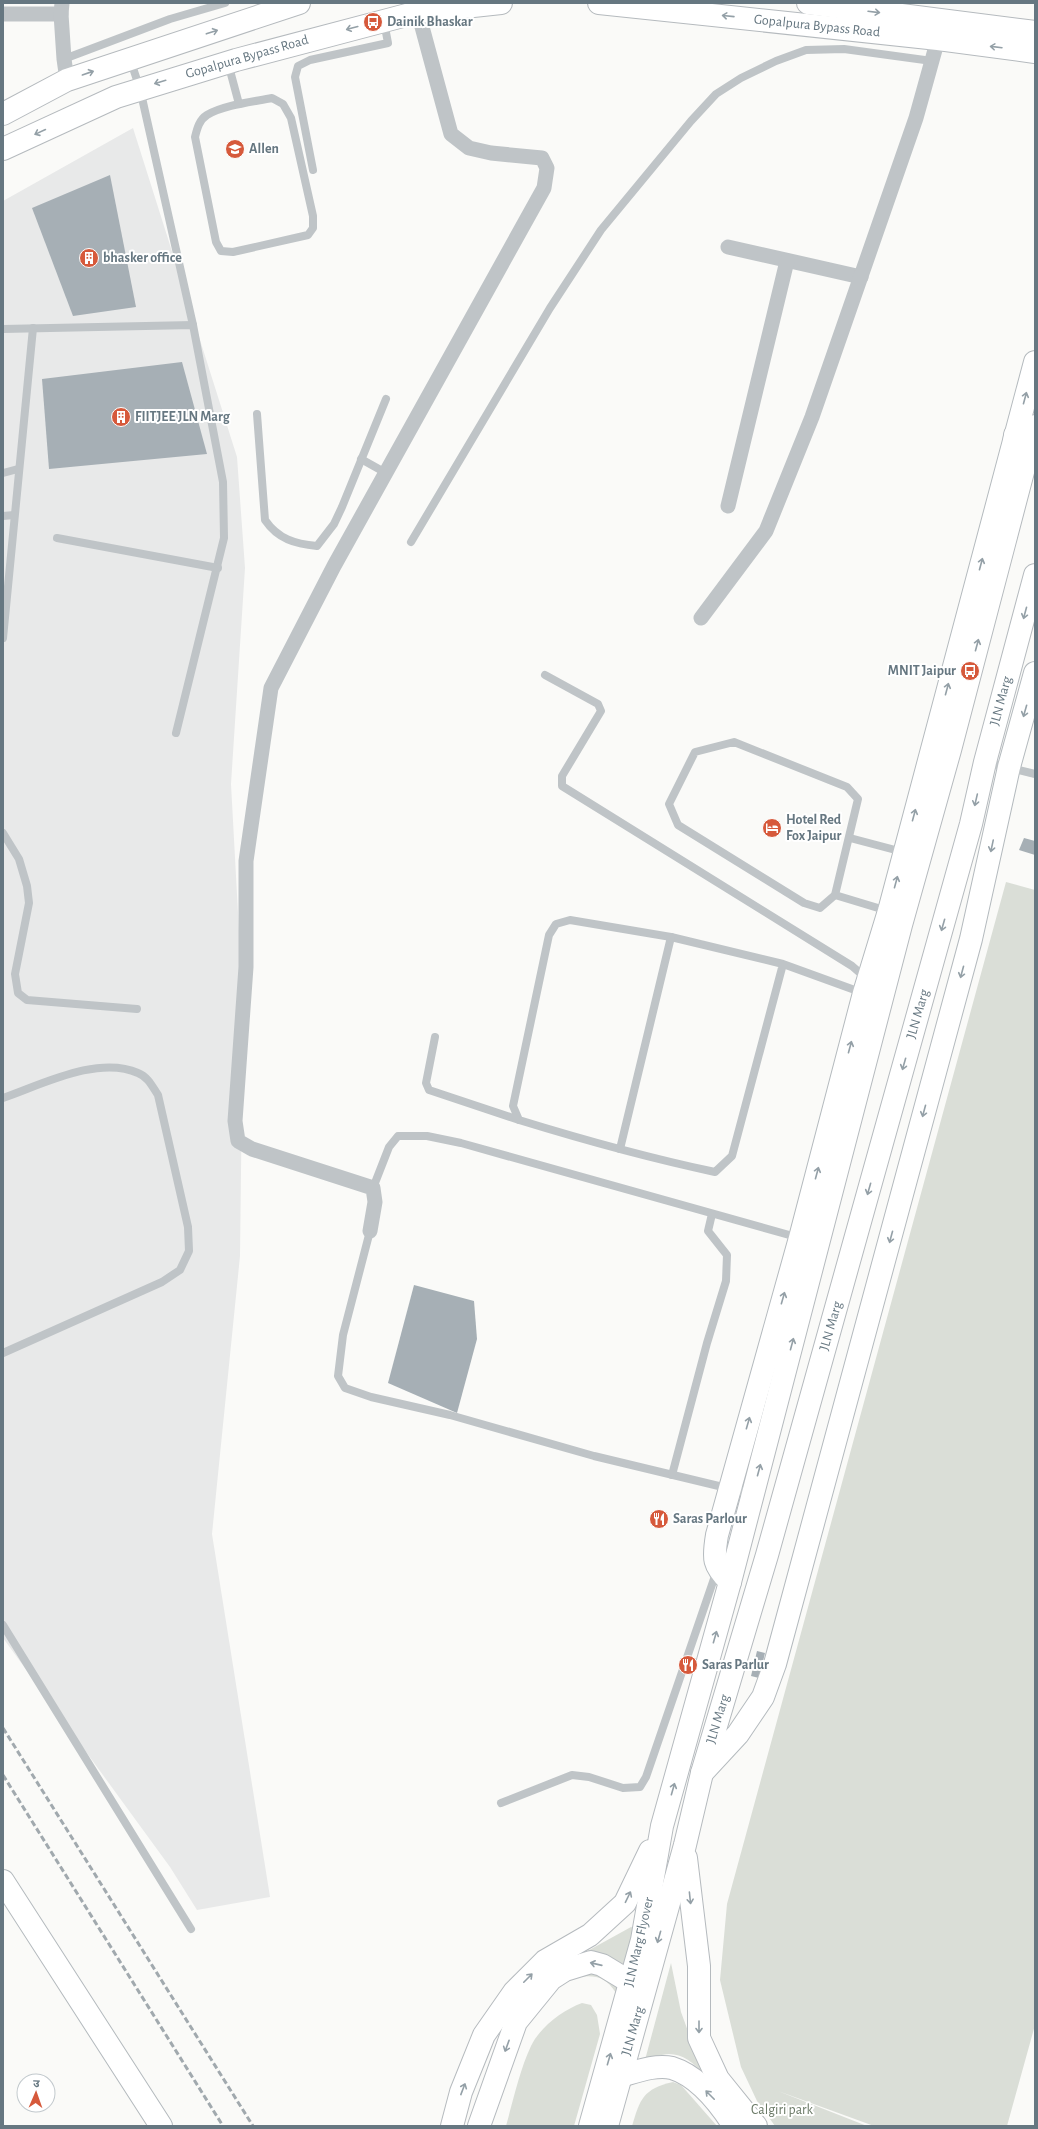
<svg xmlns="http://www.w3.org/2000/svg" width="1038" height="2129" font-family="'Alegreya Sans','Noto Sans Devanagari',sans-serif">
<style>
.built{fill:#e8e9e9}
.green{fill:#daded7}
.building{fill:#a6afb5}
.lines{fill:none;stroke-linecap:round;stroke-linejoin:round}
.secondary-casing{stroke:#b4babe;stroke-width:24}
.primary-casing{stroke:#b5babe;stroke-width:24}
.lane{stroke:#bfc4c7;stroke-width:8}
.street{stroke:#bfc4c7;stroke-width:15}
.secondary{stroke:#fff;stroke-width:22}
.primary{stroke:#fff;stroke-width:22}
.rail{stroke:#a1a9ae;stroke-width:3;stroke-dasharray:6 3;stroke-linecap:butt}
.oneway{stroke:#94a0a7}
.labels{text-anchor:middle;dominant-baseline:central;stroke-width:4;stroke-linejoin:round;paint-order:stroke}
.poi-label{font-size:14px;font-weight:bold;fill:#667781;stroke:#fff;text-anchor:start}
.street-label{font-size:14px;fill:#667781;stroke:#fff}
.park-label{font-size:14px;fill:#6a7966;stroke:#fff}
</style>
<rect width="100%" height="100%" fill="#fafaf8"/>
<!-- built -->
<polygon class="built" points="133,128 237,457 245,568 231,784 243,1005 240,1256 212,1534 270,1897 197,1910 170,1867 3,1638 3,201"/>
<!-- green -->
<g class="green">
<polygon points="1006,882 1035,890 1035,2025 1007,2126 874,2126 778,2091 867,2126 775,2126 757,2101 741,2067 720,1980 727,1904"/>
<path d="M631 1927 636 1928 619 1989 616 1993C604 1974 592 1975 571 1978L573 1959Z"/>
<path d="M671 1963 681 2012 696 2053 729 2108C714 2089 696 2054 669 2054 662 2054 652 2058 645 2060Z"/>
<path d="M582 2003 591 2005 597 2015 600 2034 574 2126H506C513 2101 520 2069 531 2046 540 2027 563 2010 582 2003Z"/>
<path d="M673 2082 681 2085 717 2126H632C640 2099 643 2089 673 2082Z"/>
</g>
<!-- building -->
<g class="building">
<polygon points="110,175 136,307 73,316 32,208"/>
<polygon points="182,362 207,454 49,469 42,379"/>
<polygon points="1024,838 1035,841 1035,855 1019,850"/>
<polygon points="414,1285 474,1301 477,1339 457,1413 388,1383"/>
<polygon points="757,1651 765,1653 759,1678 751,1676"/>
</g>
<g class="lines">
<!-- secondary casing -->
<g class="secondary-casing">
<g id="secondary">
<path d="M730 1582C713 1565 713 1559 717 1535L800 1238 864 993 889 911 1035 362"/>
<polyline points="702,1773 738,1734 763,1697 775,1664 971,939 1009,767 1035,673"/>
<polyline points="3,1881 161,2126"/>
</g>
</g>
<!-- primary casing -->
<g class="primary-casing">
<g id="primary">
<polyline points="599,3 938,39 1035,52"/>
<polyline points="808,3 1035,32"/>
<polyline points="3,114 67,80 299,3"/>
<polyline points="3,149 116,97 236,60 418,12 501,3"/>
<polyline points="1011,473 1015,435"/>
<polyline points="686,1858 699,1966 699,2038 718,2079 756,2126"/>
<path d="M620 2076C635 2072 656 2064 672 2068 698 2076 720 2104 734 2126"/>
<polyline points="452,2126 461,2092 484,2035 514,1992 545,1961 590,1935 625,1903 650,1851"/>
<polyline points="479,2126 516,2022 551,1979 565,1970 591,1962 602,1965 630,1982"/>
<polyline points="590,2126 642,1940 662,1826 730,1582 901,925 950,750 1035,426"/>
<polyline points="607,2126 685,1845 702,1773 767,1555 971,824 985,762 1035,575"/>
</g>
</g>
<!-- lane -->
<g class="lane">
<polyline points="64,59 170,19 225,3"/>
<polyline points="130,59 140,89 193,325"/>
<polyline points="228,63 239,104"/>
<path d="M272 98 283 104 291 118 313 216V228L308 235 233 252 221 251 216 242 195 137C197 129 199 120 207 115 224 105 252 102 272 98Z"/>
<polyline points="313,170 295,77 298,66 310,60 388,43 384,22"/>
<polyline points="3,329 193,325 223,482 224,538 176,733"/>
<path d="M257 414 265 520C278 539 295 544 317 546L334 524 342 507 386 399"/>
<polyline points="361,459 386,473"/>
<polyline points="3,473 18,469"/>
<polyline points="3,516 14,515"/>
<polyline points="57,538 218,568"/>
<polyline points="411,542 550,308 601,230 691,121 716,94 741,78 776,61 806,50 844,49 932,61"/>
<polyline points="3,638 33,328"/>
<polyline points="545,675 598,704 601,711 562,776 562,786 852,966 867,979"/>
<polygon points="734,742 847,787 858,799 835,895 820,908 804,903 678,825 669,804 695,752"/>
<polyline points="985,762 1035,774"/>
<polyline points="3,833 19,859 27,886 29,903 15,974 18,993 27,1000 137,1009"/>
<polyline points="850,838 903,852"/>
<polyline points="835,895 888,911"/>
<path d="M783 964 732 1156 715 1172C649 1158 584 1140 519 1120L513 1106 549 935 556 924 570 920 671 937 783 964 863 993"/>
<polyline points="435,1037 426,1083 429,1090 519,1120"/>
<path d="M3 1098C41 1085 98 1055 138 1073 148 1077 152 1086 158 1095L188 1227 189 1251 180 1270 162 1282 3 1353"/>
<polyline points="620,1149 671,937"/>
<polyline points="373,1188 389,1147 398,1136 427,1136 461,1143 800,1238"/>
<polyline points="370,1231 343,1335 338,1376 345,1388 371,1397 450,1415 594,1456 752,1494"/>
<polyline points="672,1475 707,1343 726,1281 727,1255 708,1231 712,1214"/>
<polyline points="3,1625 191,1929"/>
<polyline points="501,1803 572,1775 589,1777 623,1788 640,1787 646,1777 717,1570"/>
</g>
<!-- street -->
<g class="street">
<polyline points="3,14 61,14 62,3"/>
<polyline points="61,14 64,59 67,80"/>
<polyline points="728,247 861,277"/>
<polyline points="728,506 787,261"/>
<polyline points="701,618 766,531 812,417 916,118 938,39"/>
<polyline points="370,1231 375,1202 373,1188 252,1149 238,1141 235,1121 246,967 246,861 271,688 334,566 544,188 547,168 542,158 491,153 469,148 451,134 418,12"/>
</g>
<!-- secondary -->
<use href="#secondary" class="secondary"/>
<!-- primary -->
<use href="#primary" class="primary"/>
<!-- rail -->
<g class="rail">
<polyline points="3,1728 253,2126"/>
<polyline points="3,1775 223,2126"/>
</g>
</g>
<!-- one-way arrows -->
<defs><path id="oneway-shaft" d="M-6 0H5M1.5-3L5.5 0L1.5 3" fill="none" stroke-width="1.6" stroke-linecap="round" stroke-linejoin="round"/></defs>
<g class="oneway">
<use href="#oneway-shaft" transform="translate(874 12) rotate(7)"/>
<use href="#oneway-shaft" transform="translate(728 16) rotate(-174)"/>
<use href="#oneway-shaft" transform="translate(352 28) rotate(165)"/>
<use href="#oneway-shaft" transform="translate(212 32) rotate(-18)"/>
<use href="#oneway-shaft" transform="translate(996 47) rotate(-173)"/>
<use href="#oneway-shaft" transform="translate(88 73) rotate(-19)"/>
<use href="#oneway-shaft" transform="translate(160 82) rotate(163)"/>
<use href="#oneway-shaft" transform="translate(40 132) rotate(155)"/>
<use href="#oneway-shaft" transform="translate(1025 398) rotate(-75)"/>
<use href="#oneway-shaft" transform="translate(981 564) rotate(-75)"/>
<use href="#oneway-shaft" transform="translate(1025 613) rotate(105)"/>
<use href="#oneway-shaft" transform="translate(977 645) rotate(-75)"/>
<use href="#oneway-shaft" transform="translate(947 689) rotate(-75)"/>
<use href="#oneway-shaft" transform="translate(1025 711) rotate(106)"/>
<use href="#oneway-shaft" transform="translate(976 800) rotate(103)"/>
<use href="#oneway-shaft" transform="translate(914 815) rotate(-75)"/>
<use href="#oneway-shaft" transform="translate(992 846) rotate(102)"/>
<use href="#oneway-shaft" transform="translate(896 882) rotate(-75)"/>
<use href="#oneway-shaft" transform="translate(943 925) rotate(106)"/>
<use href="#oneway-shaft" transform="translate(962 972) rotate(105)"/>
<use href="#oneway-shaft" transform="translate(850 1047) rotate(-75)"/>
<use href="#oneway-shaft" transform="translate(904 1064) rotate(106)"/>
<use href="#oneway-shaft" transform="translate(924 1111) rotate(105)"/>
<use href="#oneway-shaft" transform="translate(817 1173) rotate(-75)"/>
<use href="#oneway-shaft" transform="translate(869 1189) rotate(106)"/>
<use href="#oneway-shaft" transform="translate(891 1237) rotate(105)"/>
<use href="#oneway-shaft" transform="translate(783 1298) rotate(-74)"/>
<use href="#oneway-shaft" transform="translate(792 1344) rotate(-75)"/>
<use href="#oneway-shaft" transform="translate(748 1423) rotate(-74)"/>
<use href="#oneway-shaft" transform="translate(759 1470) rotate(-75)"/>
<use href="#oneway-shaft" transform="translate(715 1637) rotate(-74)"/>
<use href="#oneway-shaft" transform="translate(673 1789) rotate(-74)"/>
<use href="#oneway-shaft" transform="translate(628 1897) rotate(-64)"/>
<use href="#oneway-shaft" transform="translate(690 1898) rotate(84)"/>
<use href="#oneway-shaft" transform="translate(659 1937) rotate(106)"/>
<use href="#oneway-shaft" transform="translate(596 1964) rotate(-167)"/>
<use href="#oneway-shaft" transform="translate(528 1978) rotate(-45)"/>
<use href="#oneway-shaft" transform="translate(699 2027) rotate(90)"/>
<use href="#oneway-shaft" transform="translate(507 2046) rotate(110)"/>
<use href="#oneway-shaft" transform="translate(609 2059) rotate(-74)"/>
<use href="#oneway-shaft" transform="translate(463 2089) rotate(-69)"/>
<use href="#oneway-shaft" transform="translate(710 2095) rotate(-135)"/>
</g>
<!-- icons -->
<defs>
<g id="bus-disc" transform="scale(1)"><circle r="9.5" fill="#d6593b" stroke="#fff"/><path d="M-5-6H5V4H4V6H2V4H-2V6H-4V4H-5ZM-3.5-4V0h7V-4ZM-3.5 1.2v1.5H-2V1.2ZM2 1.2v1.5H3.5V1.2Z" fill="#fff"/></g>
<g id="school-disc" transform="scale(1)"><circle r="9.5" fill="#d6593b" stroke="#fff"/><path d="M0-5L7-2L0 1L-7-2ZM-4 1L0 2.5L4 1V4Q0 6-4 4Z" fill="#fff"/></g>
<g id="building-disc" transform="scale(1)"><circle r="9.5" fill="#d6593b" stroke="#fff"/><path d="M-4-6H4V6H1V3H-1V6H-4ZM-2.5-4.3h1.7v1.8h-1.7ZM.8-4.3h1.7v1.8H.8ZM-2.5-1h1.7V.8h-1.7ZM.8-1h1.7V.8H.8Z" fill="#fff"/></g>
<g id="hotel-disc" transform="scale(1)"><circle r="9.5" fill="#d6593b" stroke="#fff"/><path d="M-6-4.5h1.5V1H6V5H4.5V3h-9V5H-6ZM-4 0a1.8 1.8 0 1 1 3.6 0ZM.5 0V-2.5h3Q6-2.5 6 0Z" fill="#fff"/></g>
<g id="restaurant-disc" transform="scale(1)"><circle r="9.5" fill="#d6593b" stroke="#fff"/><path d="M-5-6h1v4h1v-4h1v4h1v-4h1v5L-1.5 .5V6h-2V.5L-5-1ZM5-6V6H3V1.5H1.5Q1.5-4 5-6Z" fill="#fff"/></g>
</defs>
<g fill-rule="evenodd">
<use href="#bus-disc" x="373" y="22"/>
<use href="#school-disc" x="235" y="149"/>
<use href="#building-disc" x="89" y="258"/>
<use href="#building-disc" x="121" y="417"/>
<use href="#bus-disc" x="970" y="671"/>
<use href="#hotel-disc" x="772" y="828"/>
<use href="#restaurant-disc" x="659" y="1519"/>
<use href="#restaurant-disc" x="688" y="1665"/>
</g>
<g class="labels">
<!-- poi labels -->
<g class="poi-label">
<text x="387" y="22">Dainik Bhaskar</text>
<text x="249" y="149">Allen</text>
<text x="103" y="258">bhasker office</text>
<text x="135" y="417">FIITJEE JLN Marg</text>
<text x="956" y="671" text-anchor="end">MNIT Jaipur</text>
<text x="786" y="820">Hotel Red<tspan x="786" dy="16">Fox Jaipur</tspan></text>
<text x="673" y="1519">Saras Parlour</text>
<text x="702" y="1665">Saras Parlur</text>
</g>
<!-- street labels -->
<g class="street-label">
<text transform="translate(817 26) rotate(6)">Gopalpura Bypass Road</text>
<text transform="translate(247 57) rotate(-16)">Gopalpura Bypass Road</text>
<text transform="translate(1001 701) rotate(-75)">JLN Marg</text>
<text transform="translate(918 1014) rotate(-74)">JLN Marg</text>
<text transform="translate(831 1326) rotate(-74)">JLN Marg</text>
<text transform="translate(718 1719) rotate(-73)">JLN Marg</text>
<text transform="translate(639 1942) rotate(-77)">JLN Marg Flyover</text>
<text transform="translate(633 2031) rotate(-74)">JLN Marg</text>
</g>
<!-- park labels -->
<g class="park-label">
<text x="782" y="2110">Calgiri park</text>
</g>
</g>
<!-- border -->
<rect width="1038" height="2129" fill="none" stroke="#667781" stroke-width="8"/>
<!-- north arrow -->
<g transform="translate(36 2093) rotate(2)"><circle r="19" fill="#ffffff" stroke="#c2c9cd"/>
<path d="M0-3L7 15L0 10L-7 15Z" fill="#d6593b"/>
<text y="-6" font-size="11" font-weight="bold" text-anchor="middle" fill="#667781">उ</text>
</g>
</svg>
